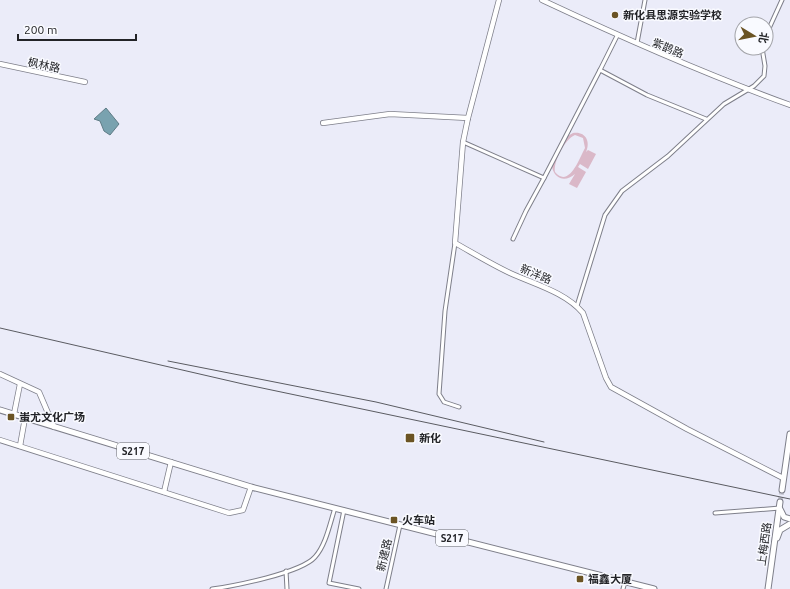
<svg xmlns="http://www.w3.org/2000/svg" width="790" height="589" font-family="Ubuntu,'Noto Sans SC',sans-serif">
<style>
.green{fill:#dab8c8;fill-rule:evenodd}
.water{fill:#79a2af;stroke:#5f7c86}
.lines{fill:none;stroke-linecap:round;stroke-linejoin:round}
.primary-tunnel{stroke:#c3c4cf;stroke-width:5;stroke-dasharray:5 2.5;stroke-linecap:butt}
.street-casing{stroke:#7e7f8a;stroke-width:5}
.secondary-casing{stroke:#7e7f8a;stroke-width:6}
.primary-casing{stroke:#7e7f8a;stroke-width:7}
.street{stroke:#fff;stroke-width:3}
.secondary{stroke:#fff;stroke-width:4.5}
.primary{stroke:#fff;stroke-width:5}
.rail{stroke:#5a5b61;stroke-width:1}
.poi-dot{fill:#6b5424;stroke:#f9faff;stroke-width:1.5}
.labels{text-anchor:middle;dominant-baseline:central;stroke-width:3;stroke-linejoin:round;paint-order:stroke}
.shield{fill:#f9faff;stroke:#626468;stroke-width:1}
.shield-label{font-size:10px;font-weight:bold;fill:#222327}
.poi-label{font-size:11px;font-weight:bold;fill:#222327;stroke:#f9faff;text-anchor:start}
.street-label{font-size:11px;fill:#222327;stroke:#f9faff}
</style>
<rect width="100%" height="100%" fill="#ebecf9"/>
<!-- green -->
<path class="green" d="M573 133C585 131 591 141 586 152L588 150 596 154 588 169 580 164 578 167 586 172 577 188 569 184 575 174C566 182 555 180 552 167L566 137ZM575 135 583 138 585 148C580 157 569 189 555 172 553 162 565 139 575 135Z"/>
<!-- water -->
<polygon class="water" points="106,108 119,124 110,135 104,131 100,121 94,119"/>
<g class="lines">
<!-- primary-tunnel -->
<polyline class="primary-tunnel" points="780,502 782,490"/>
<!-- street casing -->
<g class="street-casing">
<g id="street">
<polyline points="766,35 782,0"/>
<polyline points="637,43 645,0"/>
<polyline points="600,70 617,36"/>
<polyline points="463,142 544,178 600,70 647,95 706,119"/>
<polyline points="513,239 526,211 544,178"/>
<polyline points="455,243 445,311 439,394 444,402 459,407"/>
<polyline points="577,306 605,215 622,191 668,156 724,104 754,86 764,76 765,66 762,48"/>
<polyline points="344,510 329,583 359,589"/>
<polyline points="715,513 780,508"/>
<polyline points="286,571 287,589"/>
<path d="M212 589C234 586 301 573 315 557 326 545 330 523 335 508"/>
<polyline points="386,589 400,525"/>
<polyline points="623,589 625,582"/>
</g>
</g>
<!-- secondary casing -->
<g class="secondary-casing">
<g id="secondary">
<path d="M499 0 468 118 463 142 455 243C473 253 491 264 510 273 534 284 565 292 583 313L606 378 611 387 687 429 783 478"/>
<path d="M542 0C623 38 705 74 790 105"/>
<polyline points="0,64 85,82"/>
<polyline points="323,123 390,114 468,118"/>
<polyline points="0,374 39,392 54,427"/>
<polyline points="14,414 20,384"/>
<polyline points="0,440 229,513 243,510 251,487"/>
<polyline points="20,446 25,418"/>
<polyline points="164,492 171,462"/>
</g>
</g>
<!-- primary casing -->
<g class="primary-casing">
<g id="primary">
<polyline points="0,410 251,487 654,589"/>
<polyline points="782,490 790,434"/>
<polyline points="780,509 784,517 790,519"/>
<polyline points="777,538 780,530 790,524"/>
<polyline points="768,589 780,502"/>
</g>
</g>
<!-- street -->
<use href="#street" class="street"/>
<!-- secondary -->
<use href="#secondary" class="secondary"/>
<!-- primary -->
<use href="#primary" class="primary"/>
<!-- rail -->
<g class="rail">
<polyline points="0,328 243,384 790,499"/>
<polyline points="168,361 376,402 544,442"/>
</g>
</g>
<!-- markers -->
<g class="poi-dot">
<circle cx="615" cy="15" r="4"/>
<rect x="7" y="413" width="8" height="8" rx="2"/>
<rect x="405" y="433" width="10" height="10" rx="2"/>
<rect x="390" y="516" width="8" height="8" rx="2"/>
<rect x="576" y="575" width="8" height="8" rx="2"/>
</g>
<g class="labels">
<!-- shield labels -->
<g class="shield">
<rect x="117" y="443" width="32" height="16" rx="3"/>
<rect x="436" y="530" width="32" height="16" rx="3"/>
</g>
<g class="shield-label">
<text x="133" y="451">S217</text>
<text x="452" y="538">S217</text>
</g>
<!-- poi labels -->
<g class="poi-label">
<text x="623" y="15">新化县思源实验学校</text>
<text x="19" y="417">蚩尤文化广场</text>
<text x="419" y="438">新化</text>
<text x="402" y="520">火车站</text>
<text x="588" y="579">福鑫大厦</text>
</g>
<!-- street labels -->
<g class="street-label">
<text transform="translate(668 48) rotate(23)">紫鹊路</text>
<text transform="translate(44 65) rotate(12)">枫林路</text>
<text transform="translate(536 274) rotate(23)">新洋路</text>
<text transform="translate(764 544) rotate(-82)">上梅西路</text>
<text transform="translate(384 555) rotate(-77)">新建路</text>
</g>
</g>
<!-- north arrow -->
<g transform="translate(754 36) rotate(100)"><circle r="19" fill="#f9faff" stroke="#a3a4a9"/>
<path d="M0-3L7 15L0 10L-7 15Z" fill="#6b5424"/>
<text y="-6" font-size="11" font-weight="bold" text-anchor="middle" fill="#222327">北</text>
</g>
<!-- scale -->
<path d="M18 34v6h118v-6" fill="none" stroke="#222327" stroke-width="2"/>
<text x="24" y="34" font-size="12" fill="#222327" stroke="#f9faff" stroke-width="3" paint-order="stroke">200 m</text>
</svg>
